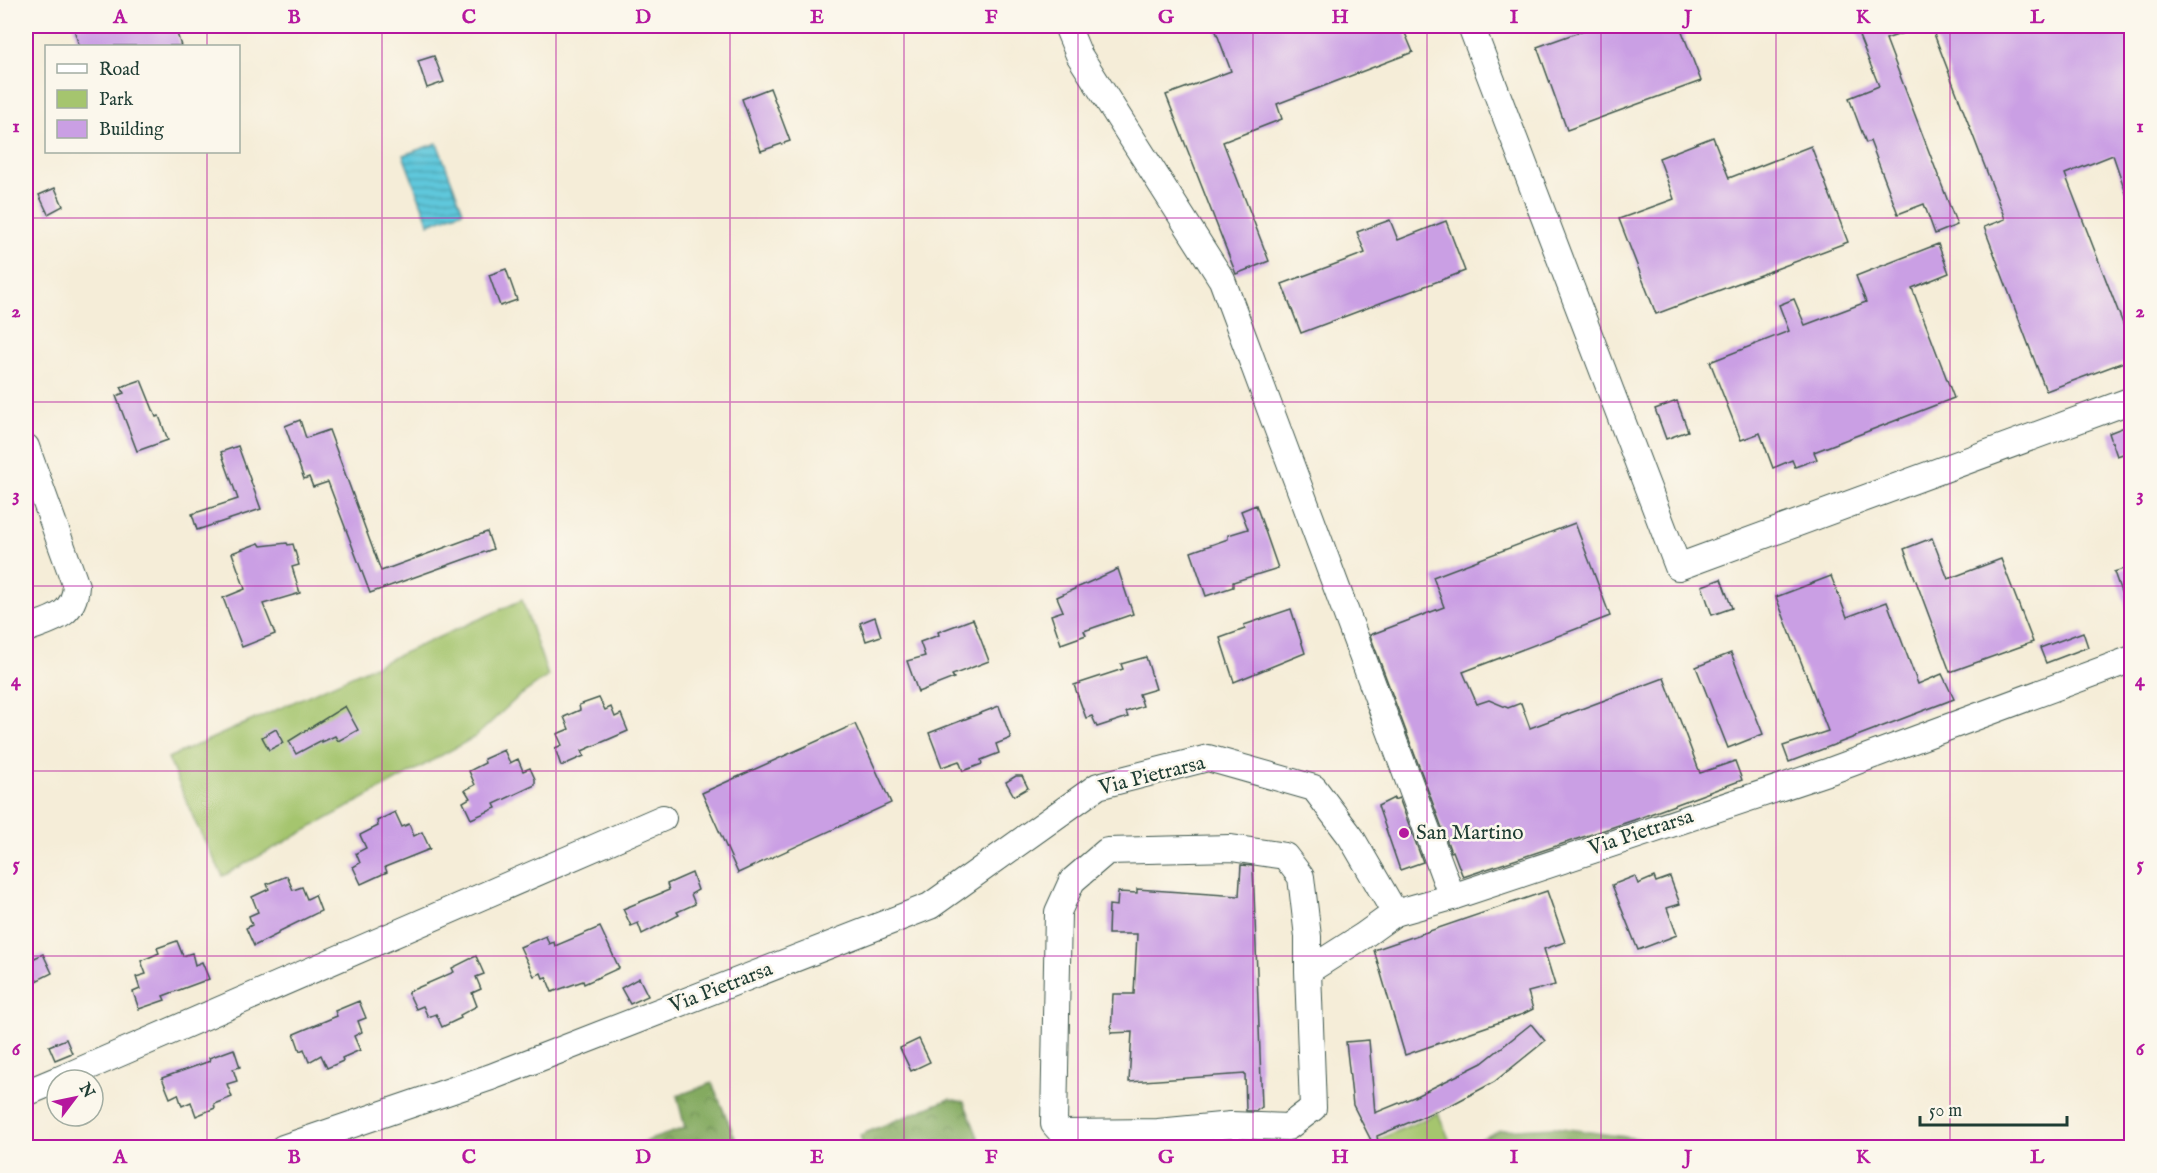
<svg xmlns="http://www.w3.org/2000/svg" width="2157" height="1173" font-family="'IM FELL English',serif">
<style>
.green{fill:#a5c56e;stroke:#628151;stroke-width:1.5}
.forest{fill:url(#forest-crowns);stroke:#52744a;stroke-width:1.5}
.water{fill:url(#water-rules);stroke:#3f8288;stroke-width:1.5}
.building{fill:#ca9fe4}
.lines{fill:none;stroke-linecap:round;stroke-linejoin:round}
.minor-casing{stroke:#3f574d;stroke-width:28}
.minor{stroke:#fff;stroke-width:26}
.grid{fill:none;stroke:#b5179e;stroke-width:1.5;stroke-opacity:0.55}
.poi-dot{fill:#b5179e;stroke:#fbf7ec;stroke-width:2}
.labels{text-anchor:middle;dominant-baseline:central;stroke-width:5;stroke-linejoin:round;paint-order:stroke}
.street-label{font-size:21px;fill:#1f3d34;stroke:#fbf7ec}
.poi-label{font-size:21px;fill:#1f3d34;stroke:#fbf7ec;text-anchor:start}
.neatline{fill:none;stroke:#b5179e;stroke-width:2}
.grid-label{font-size:20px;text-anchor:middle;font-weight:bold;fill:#b5179e}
</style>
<defs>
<pattern id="forest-crowns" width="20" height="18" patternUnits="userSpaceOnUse" patternTransform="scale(1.5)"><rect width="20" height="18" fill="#84aa61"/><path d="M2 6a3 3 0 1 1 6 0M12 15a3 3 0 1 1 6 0" fill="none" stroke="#6b8c51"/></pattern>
<pattern id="water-rules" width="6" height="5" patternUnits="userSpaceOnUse" patternTransform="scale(1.5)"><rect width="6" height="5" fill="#5fc7db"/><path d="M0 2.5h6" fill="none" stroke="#4ea3b2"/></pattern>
</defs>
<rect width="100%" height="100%" fill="#fbf7ec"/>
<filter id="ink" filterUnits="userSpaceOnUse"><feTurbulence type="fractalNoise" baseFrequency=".0167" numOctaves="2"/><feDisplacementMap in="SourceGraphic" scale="12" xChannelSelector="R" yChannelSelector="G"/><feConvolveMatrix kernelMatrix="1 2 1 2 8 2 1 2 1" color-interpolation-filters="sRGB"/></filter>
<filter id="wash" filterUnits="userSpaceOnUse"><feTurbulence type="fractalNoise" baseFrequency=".008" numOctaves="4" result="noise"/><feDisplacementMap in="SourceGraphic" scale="24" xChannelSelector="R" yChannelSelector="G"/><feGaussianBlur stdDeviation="1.35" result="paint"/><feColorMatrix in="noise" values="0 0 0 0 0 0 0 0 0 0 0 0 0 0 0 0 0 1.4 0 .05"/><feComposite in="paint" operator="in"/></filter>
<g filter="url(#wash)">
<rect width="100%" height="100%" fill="#f5edd8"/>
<!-- green -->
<g class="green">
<polygon points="522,600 548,676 517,698 475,737 223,876 197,826 168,758"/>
<polygon points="1438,1113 1450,1141 1435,1147 1367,1148 1366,1145"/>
</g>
<!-- forest -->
<g class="forest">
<polygon points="712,1083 739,1147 628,1147 685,1128 677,1096"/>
<polygon points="949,1099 964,1102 982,1147 863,1147 860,1135"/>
<polygon points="1554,1127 1663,1142 1687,1147 1464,1147 1500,1130"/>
</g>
<!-- water -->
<polygon class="water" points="437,143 463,211 429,224 403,155"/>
<g id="blocks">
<!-- building -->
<g class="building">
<polygon points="73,26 157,26 159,32 175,27 181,46 79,46"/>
<polygon points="1214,26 1402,26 1413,52 1277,104 1282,119 1223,142 1269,261 1236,274 1166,95 1231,71"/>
<polygon points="1596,26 1680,26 1701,81 1567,130 1537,47"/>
<polygon points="1855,26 1918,26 1918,28 1886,39 1957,225 1935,234 1924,204 1898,214 1870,141 1866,143 1849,98 1879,86"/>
<polygon points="1931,26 2132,26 2132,202 2129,202 2113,155 2065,174 2132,347 2132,359 2046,391 1984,227 2005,219"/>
<polygon points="434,56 444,82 427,88 418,61"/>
<polygon points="770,88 790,141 761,151 742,99"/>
<polygon points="1713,137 1729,178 1811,146 1848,242 1656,314 1619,219 1674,199 1659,158"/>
<polygon points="55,188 63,206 48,214 39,195"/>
<polygon points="1390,220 1398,240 1446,221 1465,271 1301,333 1282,284 1365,253 1357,232"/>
<polygon points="1938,244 1949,273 1912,288 1954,398 1814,452 1817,459 1795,467 1792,460 1773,468 1760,433 1741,440 1710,362 1789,331 1779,305 1794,299 1805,325 1866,302 1856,276"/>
<polygon points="506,269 517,300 500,306 489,275"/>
<polygon points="141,380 156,417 159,416 168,440 137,451 116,396 124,393 121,387"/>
<polygon points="1677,401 1688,431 1666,439 1655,409"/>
<polygon points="300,420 306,438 329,430 381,571 487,532 493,549 370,593 328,482 313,487 309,477 304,479 285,426"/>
<polygon points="2132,424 2132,451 2117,456 2109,433"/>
<polygon points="238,446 261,509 197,530 192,514 238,499 221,452"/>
<polygon points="1256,505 1278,568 1233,582 1233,587 1206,596 1191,552 1228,539 1228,535 1248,529 1241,511"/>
<polygon points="1575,523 1610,616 1463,672 1477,704 1489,700 1508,708 1521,703 1530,728 1664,678 1700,773 1735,761 1742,780 1634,820 1463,877 1453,851 1451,852 1370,635 1444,607 1433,577"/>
<polygon points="1932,538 1948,579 2001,559 2033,642 1950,672 1904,549"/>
<polygon points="259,543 261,546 287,543 288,545 293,544 299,565 292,567 300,593 263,604 275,634 242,647 223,598 245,589 232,553"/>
<polygon points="2132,566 2132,615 2129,615 2114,572"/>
<polygon points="1118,569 1133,614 1084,631 1086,635 1061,644 1051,615 1063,611 1057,597"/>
<polygon points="1831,576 1847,617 1887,602 1918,684 1942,674 1954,699 1789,762 1783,746 1828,731 1776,597"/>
<polygon points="1721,579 1732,608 1712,615 1702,586"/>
<polygon points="1291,609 1305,653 1234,682 1220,638 1245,629 1244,625"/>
<polygon points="875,617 881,636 866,641 860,623"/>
<polygon points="973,619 989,661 952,675 954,678 918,692 907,661 925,656 920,642 939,635 938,632"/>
<polygon points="2083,632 2088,647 2046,663 2040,648"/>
<polygon points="1731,653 1763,734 1728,748 1696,667"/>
<polygon points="1146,657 1156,689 1139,694 1143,706 1126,712 1128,717 1097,727 1092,716 1086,718 1074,685 1123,669 1121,664"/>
<polygon points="599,698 605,710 611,707 615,717 621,714 628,731 582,751 584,756 561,766 555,748 562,745 557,734 569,729 564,717 580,710 579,705"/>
<polygon points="345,706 358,730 338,741 335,736 322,742 322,740 296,754 289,741"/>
<polygon points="999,706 1011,738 996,744 999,753 981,760 982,764 963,771 959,761 942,767 929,733"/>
<polygon points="855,724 891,803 738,873 702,793"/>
<polygon points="276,729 283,743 269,750 262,737"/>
<polygon points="504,750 510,763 518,759 523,771 530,768 535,779 535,785 494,804 496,808 471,819 463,802 470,798 465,790 475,785 469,771 485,763 484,759"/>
<polygon points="1016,776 1022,776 1028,788 1014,796 1006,782"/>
<polygon points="1394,798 1394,800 1399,798 1423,862 1400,870 1378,806"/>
<polygon points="395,812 402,827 409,824 414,836 422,832 430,849 385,867 387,872 361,884 353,867 360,863 356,853 366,848 360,835 378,826 377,821"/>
<polygon points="1241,865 1253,866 1262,1107 1256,1111 1246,1111 1245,1074 1129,1082 1132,1032 1111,1033 1113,994 1134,994 1137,934 1108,934 1109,905 1117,906 1118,892 1137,893 1137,889 1239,896"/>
<polygon points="692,873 698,890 691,894 695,904 677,912 679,915 642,934 638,923 631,926 623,909 669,890 667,884"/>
<polygon points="287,876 293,890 302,887 307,899 315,895 321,911 278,932 278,934 254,946 246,928 252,925 249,916 258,912 252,897 269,889 267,884"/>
<polygon points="1635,876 1638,884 1654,877 1656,882 1670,877 1680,904 1667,908 1677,935 1638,950 1612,885"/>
<polygon points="1547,891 1565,942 1544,949 1555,985 1528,992 1533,1009 1523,1014 1405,1055 1374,950"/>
<polygon points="600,927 619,968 584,984 583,981 552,992 546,977 543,978 541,973 534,976 520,947 546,936 549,944 554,942 555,946"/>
<polygon points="177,941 183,956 192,953 195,965 202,962 209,979 163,996 165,1000 139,1009 133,992 140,989 136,977 146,974 141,961 159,953 157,948"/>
<polygon points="43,954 52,973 30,984 26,974 26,962"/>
<polygon points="476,956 484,974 476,977 481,989 472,993 477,1006 460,1015 461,1018 442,1027 436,1014 428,1017 423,1006 416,1009 408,992 454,972 452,968"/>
<polygon points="639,978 648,996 630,1004 621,988"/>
<polygon points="359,1001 366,1018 358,1021 362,1032 354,1036 360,1050 342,1058 343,1061 327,1068 321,1055 309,1062 304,1049 300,1051 294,1034 337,1016 335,1011"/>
<polygon points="1531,1024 1545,1041 1494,1082 1453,1104 1377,1136 1379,1148 1375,1148 1353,1105 1346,1042 1369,1040 1375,1113 1414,1097 1482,1063"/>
<polygon points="66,1039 72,1053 55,1060 49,1046"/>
<polygon points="919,1039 930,1062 911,1071 900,1048"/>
<polygon points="234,1049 240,1067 233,1069 237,1081 227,1084 232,1097 214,1104 215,1108 196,1116 191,1102 182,1106 178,1094 170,1098 162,1078 210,1061 209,1058"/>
</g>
</g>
</g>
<g filter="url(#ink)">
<use href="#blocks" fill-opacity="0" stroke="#3f574d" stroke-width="1.5"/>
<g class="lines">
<!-- minor casing -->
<g class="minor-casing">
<g id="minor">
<polyline points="1067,26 1079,55 1222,280 1452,897"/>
<polyline points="1471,26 1678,567 2132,400"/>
<path d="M26 447 76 586C74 617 50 620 26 629"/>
<polyline points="1308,971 1308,937 1301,877 1285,856 1231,848 1107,851 1072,881 1058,912 1054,1124 1062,1133 1158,1132 1231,1125 1288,1127 1313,1108 1308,971 1363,936 1395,913"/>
<polyline points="58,1080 663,818"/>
<polyline points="26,1093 57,1080"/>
<polyline points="283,1148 491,1077 930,906 1098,786 1208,758 1314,788 1351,837 1395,913 1452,897 1830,771 2132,659"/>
</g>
</g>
<!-- minor -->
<use href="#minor" class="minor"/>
</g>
</g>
<!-- grid -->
<path class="grid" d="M207 26V46M382 26V1148M556 26V1148M730 26V1148M904 26V1148M1078 26V1148M1253 26V1148M1427 26V1148M1601 26V1148M1776 26V1148M1950 26V1148M207 152V1148M26 218H2132M26 402H2132M26 586H2132M26 771H2132M26 956H2132"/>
<!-- markers -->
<circle class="poi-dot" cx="1404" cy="833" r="6"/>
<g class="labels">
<!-- street labels -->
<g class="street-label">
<text transform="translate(1152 776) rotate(-14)">Via Pietrarsa</text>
<text transform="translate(1641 833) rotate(-18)">Via Pietrarsa</text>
<text transform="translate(721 988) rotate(-21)">Via Pietrarsa</text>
</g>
<!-- poi labels -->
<g class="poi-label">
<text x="1416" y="833">San Martino</text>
</g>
</g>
<!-- margin -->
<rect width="2157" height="1173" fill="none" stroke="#fbf7ec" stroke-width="66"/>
<!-- legend -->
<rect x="45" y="45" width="195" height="108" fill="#fbf7ec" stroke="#a3ada2" stroke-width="1.5"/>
<rect x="57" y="64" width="30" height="9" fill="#ffffff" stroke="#a3ada2" stroke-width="1.5"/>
<text x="99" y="75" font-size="18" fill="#1f3d34">Road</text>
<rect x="57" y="90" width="30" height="18" fill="#a5c56e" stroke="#a3ada2" stroke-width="1.5"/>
<text x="99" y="105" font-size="18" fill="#1f3d34">Park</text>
<rect x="57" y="120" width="30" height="18" fill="#ca9fe4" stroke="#a3ada2" stroke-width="1.5"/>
<text x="99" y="135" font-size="18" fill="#1f3d34">Building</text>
<!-- north arrow -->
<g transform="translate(75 1098) rotate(58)"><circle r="28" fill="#fbf7ec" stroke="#a3ada2" stroke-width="1.5"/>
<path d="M0-4.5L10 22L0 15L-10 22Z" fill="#b5179e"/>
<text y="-9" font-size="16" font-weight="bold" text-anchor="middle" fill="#1f3d34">N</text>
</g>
<!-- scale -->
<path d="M1920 1116v9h147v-9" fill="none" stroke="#1f3d34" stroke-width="3"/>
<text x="1929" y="1116" font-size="18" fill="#1f3d34" stroke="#fbf7ec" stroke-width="4.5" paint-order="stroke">50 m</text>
<rect x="33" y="33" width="2091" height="1107" class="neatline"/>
<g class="grid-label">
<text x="120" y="23">A</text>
<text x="294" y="23">B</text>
<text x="469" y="23">C</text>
<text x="643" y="23">D</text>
<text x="817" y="23">E</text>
<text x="991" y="23">F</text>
<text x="1166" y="23">G</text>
<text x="1340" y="23">H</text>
<text x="1514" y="23">I</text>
<text x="1688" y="23">J</text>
<text x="1863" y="23">K</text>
<text x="2037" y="23">L</text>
<text x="16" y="132">1</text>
<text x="2140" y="132">1</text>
<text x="16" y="317">2</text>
<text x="2140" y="317">2</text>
<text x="16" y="501">3</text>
<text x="2140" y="501">3</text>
<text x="16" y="686">4</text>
<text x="2140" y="686">4</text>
<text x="16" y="870">5</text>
<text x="2140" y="870">5</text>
<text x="16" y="1055">6</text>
<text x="2140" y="1055">6</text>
<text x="120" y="1163">A</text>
<text x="294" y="1163">B</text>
<text x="469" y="1163">C</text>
<text x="643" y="1163">D</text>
<text x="817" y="1163">E</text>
<text x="991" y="1163">F</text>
<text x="1166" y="1163">G</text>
<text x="1340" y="1163">H</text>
<text x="1514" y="1163">I</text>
<text x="1688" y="1163">J</text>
<text x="1863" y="1163">K</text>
<text x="2037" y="1163">L</text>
</g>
</svg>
